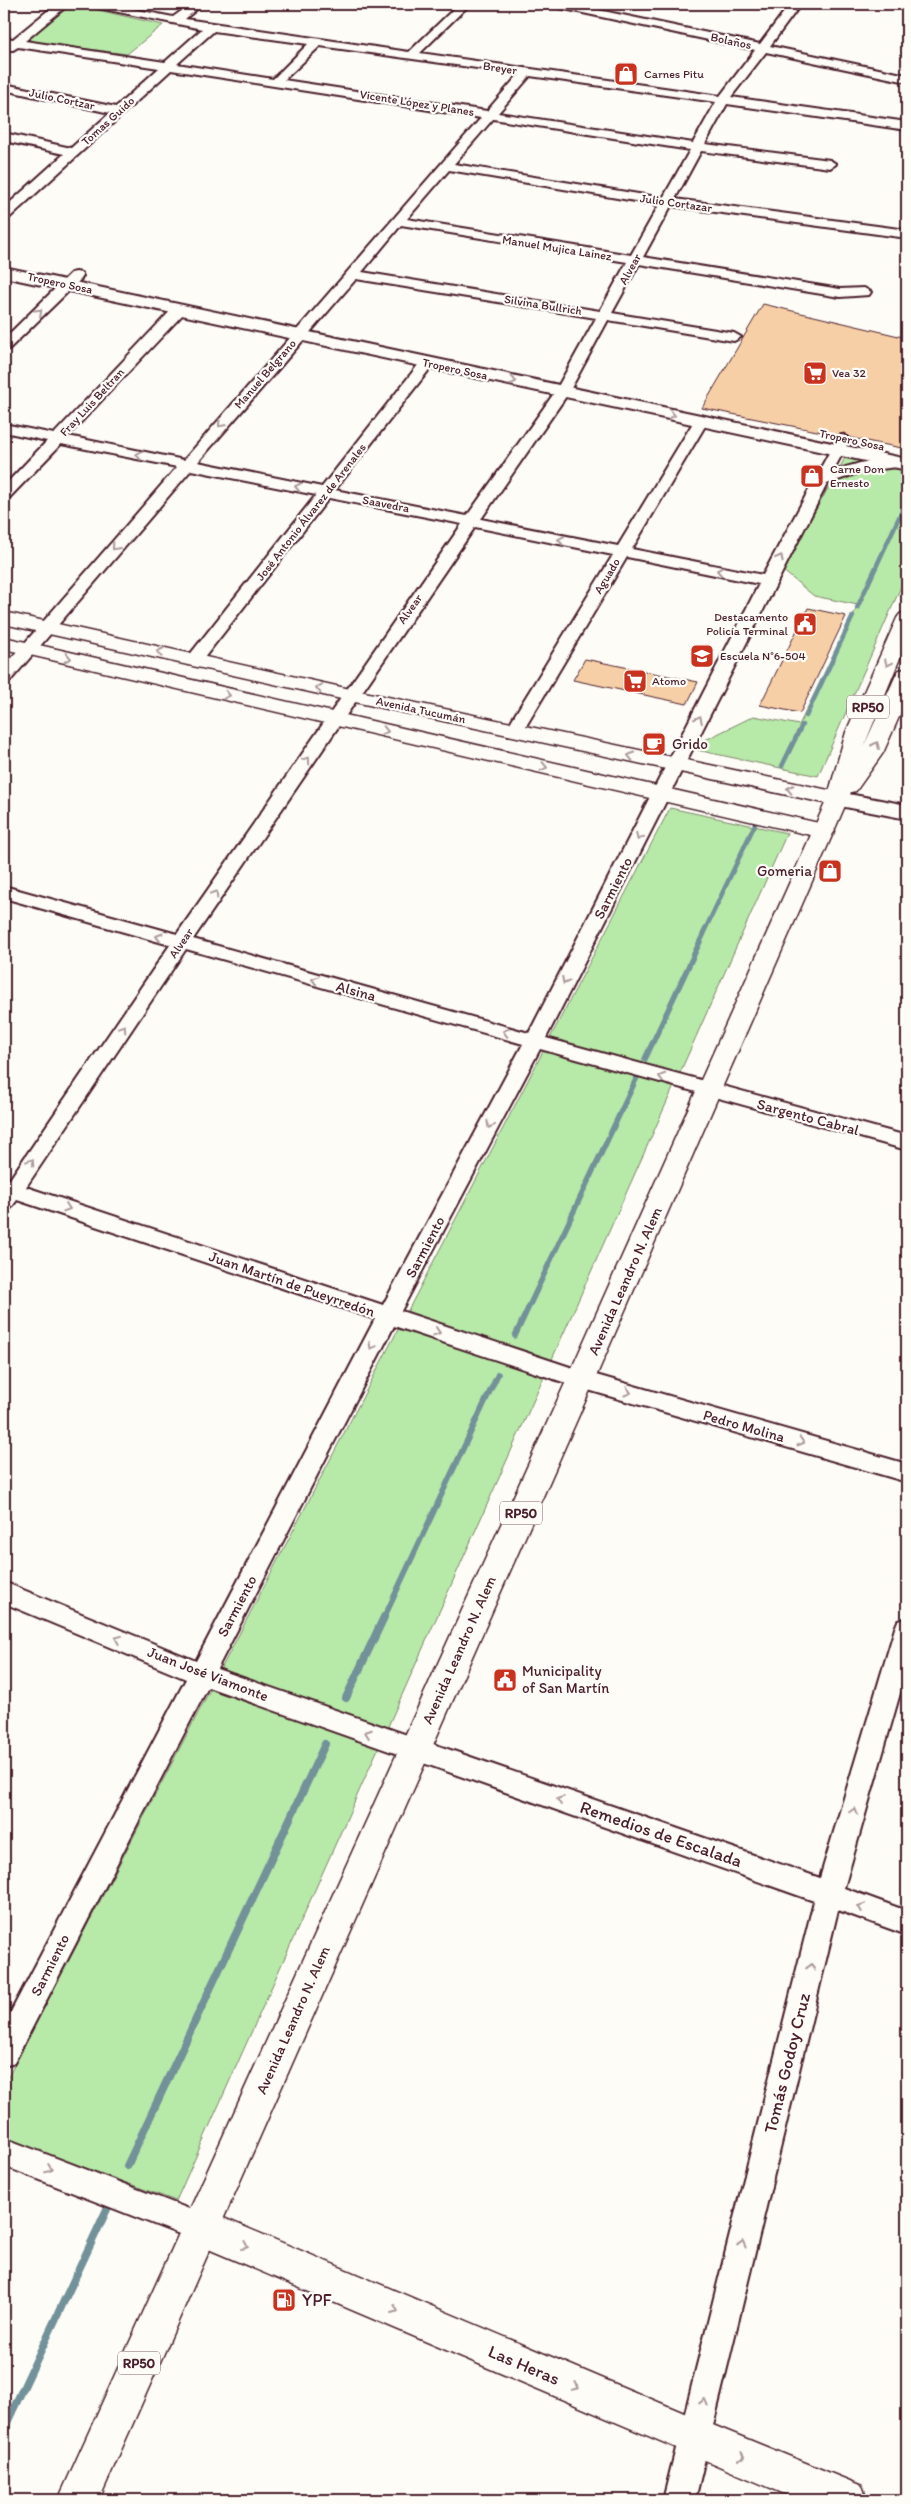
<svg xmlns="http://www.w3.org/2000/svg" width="911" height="2504" font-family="Itim,sans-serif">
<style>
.green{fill:#b7e9a9;stroke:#80846a}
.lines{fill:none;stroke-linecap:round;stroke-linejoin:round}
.stream-far2{stroke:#729199;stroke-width:4.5}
.stream-far1{stroke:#729199;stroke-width:5.5}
.stream{stroke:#729199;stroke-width:8}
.building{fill:#f7cfa7;stroke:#4a1f2b}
.minor-casing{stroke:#4a1f2b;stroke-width:4}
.tertiary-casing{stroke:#4a1f2b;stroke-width:4}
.secondary-casing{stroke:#4a1f2b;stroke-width:3}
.primary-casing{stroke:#4a1f2b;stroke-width:3}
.minor{fill:#fdfcf7;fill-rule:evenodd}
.tertiary{fill:#fdfcf7;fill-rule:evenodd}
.secondary{fill:#fdfcf7;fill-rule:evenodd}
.primary{fill:#fdfcf7;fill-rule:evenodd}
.oneway{stroke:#ac999b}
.labels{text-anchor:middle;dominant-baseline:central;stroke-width:4.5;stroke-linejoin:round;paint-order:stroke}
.far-street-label{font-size:12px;fill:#4a1f2b;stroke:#fdfcf7}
.far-poi-label{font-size:12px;fill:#4a1f2b;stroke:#fdfcf7;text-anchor:start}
.shield{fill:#fdfcf7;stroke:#806168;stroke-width:1}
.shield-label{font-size:14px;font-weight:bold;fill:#4a1f2b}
.poi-label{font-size:15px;fill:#4a1f2b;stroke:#fdfcf7;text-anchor:start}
.street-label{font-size:15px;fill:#4a1f2b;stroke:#fdfcf7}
.near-street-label{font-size:18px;fill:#4a1f2b;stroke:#fdfcf7}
.near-poi-label{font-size:18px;fill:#4a1f2b;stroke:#fdfcf7;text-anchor:start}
</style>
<rect width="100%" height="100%" fill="#fdfcf7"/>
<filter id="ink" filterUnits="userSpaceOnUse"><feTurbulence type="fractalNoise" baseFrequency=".02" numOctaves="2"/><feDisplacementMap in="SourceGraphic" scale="10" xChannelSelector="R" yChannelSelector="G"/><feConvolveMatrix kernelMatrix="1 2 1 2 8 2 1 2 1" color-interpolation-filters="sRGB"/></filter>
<g filter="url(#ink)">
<!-- green -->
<g class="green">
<polygon points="72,4 163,25 127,54 26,41"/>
<polygon points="845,458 907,471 907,573 818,776 697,750 701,742 754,716 799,725 858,605 814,596 782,570"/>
<polygon points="670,808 787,833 176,2201 4,2138 4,2085"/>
</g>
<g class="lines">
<!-- stream-far2 -->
<g class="stream-far2">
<polyline points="857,608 907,500"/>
<polyline points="806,716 853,616"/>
<polyline points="782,766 802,725"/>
<polyline points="703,934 756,822"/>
</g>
<!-- stream-far1 -->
<g class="stream-far1">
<polyline points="645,1059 704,933"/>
<polyline points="515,1336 639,1073"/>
<polyline points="384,1618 498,1374"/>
</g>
<!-- stream -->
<g class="stream">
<polyline points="346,1698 384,1617"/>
<polyline points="127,2166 325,1744"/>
<polyline points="4,2429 108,2207"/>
</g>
</g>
<!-- building -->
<g class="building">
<polygon points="763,304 907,338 907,449 851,438 844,433 837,435 702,408"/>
<polygon points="808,608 846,616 800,713 760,705"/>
<polygon points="585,659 698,682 687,704 573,680"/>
</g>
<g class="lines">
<!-- minor casing -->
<g class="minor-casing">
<g id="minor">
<path d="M56 4H69L25 41 165 62 202 29 89 6 88 4H107L173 17 191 4H203L185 19 409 52 459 4H470L420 53 720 96 755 50 555 7 549 4H570L760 44 790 4H801L770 46 907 75V82L766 52 731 97 907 122V130L727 104 705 144 830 160 836 164 830 168 701 151 675 199 907 230V238L671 206 643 257 840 289 864 288 871 292 869 295 840 297 639 264 612 313 734 333 741 337 734 341 608 320 569 392 481 519 618 546 694 421 701 417 708 421 632 549 763 575 838 436 843 435 850 439 833 471C846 467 895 451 904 463L897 467 863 471 827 484 546 1038 907 1136V1150L540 1049 401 1311 582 1371 907 1464V1482L581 1388 394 1326 217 1669 820 1878 895 1628 898 1621 907 1618V1669L844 1888 907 1911V1935L838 1910 695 2500H663L814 1901 208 1687 14 2063 4 2066V2025L186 1679 4 1603V1582L196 1661 375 1319 17 1200 11 1208 4 1211V1181L8 1182 170 945 4 898V886L177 934 462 524 329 498 200 663H188L186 660 188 657 316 495 191 470 10 681 4 682V667L177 467 61 444 9 498 4 499V486L47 441 4 432V424L54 434 175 306H185L187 309 185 312 68 436 184 460 481 118 171 70 9 218 4 219V208L64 154 4 141V133L71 148 110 113 4 90V84L116 107 159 68 18 47 13 50H5L4 38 13 39ZM214 31 308 44 273 79 177 64ZM320 46 519 74 487 111 284 80ZM530 76 716 102 693 143 498 113ZM493 119 690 150 663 198 454 164ZM449 170 659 205 631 255 407 219ZM401 225 627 262 600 311 362 272ZM356 279 596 318 555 392 467 516 335 490 432 366 434 363 427 359 422 360 322 487 198 462ZM475 527 613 555 505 731 508 735H520L523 731 627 557 759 584 529 1033 193 939ZM186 949 523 1044 383 1305 26 1187Z"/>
<polygon points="76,272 81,273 83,276 81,279 9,349 4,350 4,339 71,273"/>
<polygon points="4,2138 210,2217 215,2227 210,2237 200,2242 4,2166"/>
</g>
</g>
<!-- tertiary casing -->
<g class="tertiary-casing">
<g id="tertiary">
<polygon points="4,267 907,459 907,470 4,277"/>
<polygon points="838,792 907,805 907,819 830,804 827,799 830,794"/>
</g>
</g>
<!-- secondary casing -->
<g class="secondary-casing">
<g id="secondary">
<polygon points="4,612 350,689 838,792 846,794 849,799 846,804 838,806 350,701 4,624"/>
<polygon points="4,637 823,824 831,826 835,831 831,836 823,838 4,649"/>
<polygon points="200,2208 703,2421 862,2486 868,2500 799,2500 187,2240 181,2227 187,2214"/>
</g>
</g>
<!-- primary casing -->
<g class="primary-casing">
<polygon id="primary" points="907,612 907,641 864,746 896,675 899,670 907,669 907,699 883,753 856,791 851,792 595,1379 99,2500 58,2500 567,1379 827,799 846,732 897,618 900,614"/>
</g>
<!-- minor -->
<use href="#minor" class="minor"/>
<!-- tertiary -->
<use href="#tertiary" class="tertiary"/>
<!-- secondary -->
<use href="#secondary" class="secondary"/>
<!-- primary -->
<use href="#primary" class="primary"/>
</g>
<!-- one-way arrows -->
<defs><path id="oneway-chevron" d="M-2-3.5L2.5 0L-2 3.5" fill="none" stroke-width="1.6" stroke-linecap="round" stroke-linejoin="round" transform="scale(1.25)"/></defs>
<g class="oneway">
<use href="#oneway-chevron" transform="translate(39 312) rotate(-44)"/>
<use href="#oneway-chevron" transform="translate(513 381) rotate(12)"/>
<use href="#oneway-chevron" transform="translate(672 415) rotate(12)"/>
<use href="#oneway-chevron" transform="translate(221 424) rotate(131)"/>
<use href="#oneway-chevron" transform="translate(139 455) rotate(-169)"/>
<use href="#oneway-chevron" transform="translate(298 487) rotate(-169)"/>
<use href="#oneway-chevron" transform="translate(561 540) rotate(-169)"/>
<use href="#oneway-chevron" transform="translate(115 547) rotate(131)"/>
<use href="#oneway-chevron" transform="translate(780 558) rotate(-62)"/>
<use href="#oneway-chevron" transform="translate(720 571) rotate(-169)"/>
<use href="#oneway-chevron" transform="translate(160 652) rotate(-168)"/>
<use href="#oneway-chevron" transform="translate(68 658) rotate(13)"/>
<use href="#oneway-chevron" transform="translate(888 663) rotate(114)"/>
<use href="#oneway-chevron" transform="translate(319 688) rotate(-167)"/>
<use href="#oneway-chevron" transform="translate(227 695) rotate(13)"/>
<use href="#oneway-chevron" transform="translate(699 719) rotate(-64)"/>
<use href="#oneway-chevron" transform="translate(385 731) rotate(13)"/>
<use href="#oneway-chevron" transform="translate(876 745) rotate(-66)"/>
<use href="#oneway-chevron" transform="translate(631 756) rotate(-168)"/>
<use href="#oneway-chevron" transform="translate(307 760) rotate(-56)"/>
<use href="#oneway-chevron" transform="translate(544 767) rotate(13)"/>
<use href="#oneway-chevron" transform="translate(790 789) rotate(-168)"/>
<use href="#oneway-chevron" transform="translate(639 837) rotate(117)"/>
<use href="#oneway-chevron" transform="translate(215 894) rotate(-56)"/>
<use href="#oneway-chevron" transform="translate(159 937) rotate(-164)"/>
<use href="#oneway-chevron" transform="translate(315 980) rotate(-165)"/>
<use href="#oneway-chevron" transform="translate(565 981) rotate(117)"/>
<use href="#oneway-chevron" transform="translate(123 1028) rotate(-56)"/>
<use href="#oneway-chevron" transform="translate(506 1032) rotate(-165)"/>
<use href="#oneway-chevron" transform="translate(662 1077) rotate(-164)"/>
<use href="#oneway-chevron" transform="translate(490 1125) rotate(118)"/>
<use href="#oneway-chevron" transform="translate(31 1162) rotate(-56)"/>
<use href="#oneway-chevron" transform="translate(67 1208) rotate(19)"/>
<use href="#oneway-chevron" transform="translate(437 1332) rotate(18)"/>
<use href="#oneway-chevron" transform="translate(372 1346) rotate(118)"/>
<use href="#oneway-chevron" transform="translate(628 1392) rotate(16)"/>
<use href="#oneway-chevron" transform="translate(801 1442) rotate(16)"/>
<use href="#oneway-chevron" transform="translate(118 1639) rotate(-158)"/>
<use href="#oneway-chevron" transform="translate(368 1733) rotate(-160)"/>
<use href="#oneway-chevron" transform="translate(560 1800) rotate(-161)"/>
<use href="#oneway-chevron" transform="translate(854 1811) rotate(-74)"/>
<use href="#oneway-chevron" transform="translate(861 1907) rotate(-159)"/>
<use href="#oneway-chevron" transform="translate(811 1967) rotate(-76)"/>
<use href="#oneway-chevron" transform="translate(49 2169) rotate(21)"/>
<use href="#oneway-chevron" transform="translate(742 2244) rotate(-76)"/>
<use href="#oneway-chevron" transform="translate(245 2246) rotate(23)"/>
<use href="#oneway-chevron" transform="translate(395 2310) rotate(23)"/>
<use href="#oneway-chevron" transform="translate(576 2387) rotate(23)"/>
<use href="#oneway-chevron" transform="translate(704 2402) rotate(-76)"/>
<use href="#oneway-chevron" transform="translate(742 2457) rotate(22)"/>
</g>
</g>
<!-- icons -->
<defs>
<g id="shop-square" transform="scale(1.25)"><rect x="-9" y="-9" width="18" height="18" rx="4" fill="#c8321e" stroke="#fdfcf7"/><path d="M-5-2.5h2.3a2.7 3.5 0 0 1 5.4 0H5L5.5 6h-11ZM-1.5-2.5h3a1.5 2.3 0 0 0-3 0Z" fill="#fff"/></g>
<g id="supermarket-square" transform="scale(1.25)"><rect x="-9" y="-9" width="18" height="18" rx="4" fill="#c8321e" stroke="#fdfcf7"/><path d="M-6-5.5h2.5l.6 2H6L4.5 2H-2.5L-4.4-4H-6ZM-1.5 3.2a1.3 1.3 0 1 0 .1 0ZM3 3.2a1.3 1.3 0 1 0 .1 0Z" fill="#fff"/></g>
<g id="civic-square" transform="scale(1.25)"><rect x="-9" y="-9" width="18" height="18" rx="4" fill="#c8321e" stroke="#fdfcf7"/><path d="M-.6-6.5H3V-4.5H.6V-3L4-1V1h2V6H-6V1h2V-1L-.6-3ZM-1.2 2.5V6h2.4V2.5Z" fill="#fff"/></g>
<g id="school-square" transform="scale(1.25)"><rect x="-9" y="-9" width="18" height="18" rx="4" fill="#c8321e" stroke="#fdfcf7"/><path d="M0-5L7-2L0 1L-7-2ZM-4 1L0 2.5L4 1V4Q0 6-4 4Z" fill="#fff"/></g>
<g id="cafe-square" transform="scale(1.25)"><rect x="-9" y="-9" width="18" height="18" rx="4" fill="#c8321e" stroke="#fdfcf7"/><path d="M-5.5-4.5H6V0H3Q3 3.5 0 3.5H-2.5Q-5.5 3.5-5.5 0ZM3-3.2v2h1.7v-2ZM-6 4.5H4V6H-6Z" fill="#fff"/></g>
<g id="fuel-square" transform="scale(1.25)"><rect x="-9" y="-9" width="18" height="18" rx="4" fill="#c8321e" stroke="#fdfcf7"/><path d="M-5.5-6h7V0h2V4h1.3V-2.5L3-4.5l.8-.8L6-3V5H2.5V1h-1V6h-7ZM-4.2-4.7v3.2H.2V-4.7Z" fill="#fff"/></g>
</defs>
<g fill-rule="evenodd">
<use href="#shop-square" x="626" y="74"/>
<use href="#supermarket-square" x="815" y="373"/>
<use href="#shop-square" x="812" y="476"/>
<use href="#civic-square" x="805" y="624"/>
<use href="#school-square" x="702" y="656"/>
<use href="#supermarket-square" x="635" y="681"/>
<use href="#cafe-square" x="654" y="744"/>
<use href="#shop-square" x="830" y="871"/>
<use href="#civic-square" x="505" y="1680"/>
<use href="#fuel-square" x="284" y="2300"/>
</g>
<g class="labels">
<!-- far-street labels -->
<g class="far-street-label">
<text transform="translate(731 41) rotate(12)">Bolaños</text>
<text transform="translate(500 68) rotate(8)">Breyer</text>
<text transform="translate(62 99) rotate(12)">Julio Cortzar</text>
<text transform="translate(417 103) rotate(9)">Vicente López y Planes</text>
<text transform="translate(108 121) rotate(-42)">Tomas Guido</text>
<text transform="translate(676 203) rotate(8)">Julio Cortazar</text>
<text transform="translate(557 248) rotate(9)">Manuel Mujica Lainez</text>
<text transform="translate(630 269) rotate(-61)">Alvear</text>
<text transform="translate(60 283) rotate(12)">Tropero Sosa</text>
<text transform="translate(543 305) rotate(9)">Silvina Bullrich</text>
<text transform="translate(455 369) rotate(12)">Tropero Sosa</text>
<text transform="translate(265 374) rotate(-49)">Manuel Belgrano</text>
<text transform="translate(92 402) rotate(-47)">Fray Luis Beltran</text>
<text transform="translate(852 440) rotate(12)">Tropero Sosa</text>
<text transform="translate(386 504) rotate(11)">Saavedra</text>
<text transform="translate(311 512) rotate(-52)">José Antonio Álvarez de Arenales</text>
<text transform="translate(607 576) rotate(-59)">Aguado</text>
<text transform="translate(410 609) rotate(-55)">Alvear</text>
<text transform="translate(421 710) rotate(12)">Avenida Tucumán</text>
<text transform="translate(181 943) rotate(-56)">Alvear</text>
</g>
<!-- far-poi labels -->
<g class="far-poi-label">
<text x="644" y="74">Carnes Pitu</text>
<text x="832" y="373">Vea 32</text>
<text x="830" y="469">Carne Don<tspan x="830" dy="14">Ernesto</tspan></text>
<text x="788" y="617" text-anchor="end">Destacamento<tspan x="788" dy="14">Policía Terminal</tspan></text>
<text x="720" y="656">Escuela N°6-504</text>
<text x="652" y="681">Atomo</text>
</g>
<!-- shield labels -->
<g class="shield">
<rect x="847" y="695.5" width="42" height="23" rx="4"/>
<rect x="500" y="1501.5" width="42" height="23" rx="4"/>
<rect x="118" y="2351.5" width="42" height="23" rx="4"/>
</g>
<g class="shield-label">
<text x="868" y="707">RP50</text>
<text x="521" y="1513">RP50</text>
<text x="139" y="2363">RP50</text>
</g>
<!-- poi labels -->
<g class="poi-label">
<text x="672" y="744">Grido</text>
<text x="812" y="871" text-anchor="end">Gomeria</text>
<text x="522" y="1671">Municipality<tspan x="522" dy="17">of San Martín</tspan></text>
</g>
<!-- street labels -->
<g class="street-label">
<text transform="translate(613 888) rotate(-63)">Sarmiento</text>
<text transform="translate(356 991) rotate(15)">Alsina</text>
<text transform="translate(808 1117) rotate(15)">Sargento Cabral</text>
<text transform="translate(425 1247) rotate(-62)">Sarmiento</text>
<text transform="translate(625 1281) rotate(-66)">Avenida Leandro N. Alem</text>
<text transform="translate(292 1284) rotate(19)">Juan Martín de Pueyrredón</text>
<text transform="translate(744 1426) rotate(16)">Pedro Molina</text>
<text transform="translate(237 1606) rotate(-62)">Sarmiento</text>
<text transform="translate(459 1650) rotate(-66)">Avenida Leandro N. Alem</text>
<text transform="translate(208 1674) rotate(21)">Juan José Viamonte</text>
<text transform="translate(50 1965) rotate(-63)">Sarmiento</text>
<text transform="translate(293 2020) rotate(-66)">Avenida Leandro N. Alem</text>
</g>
<!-- near-street labels -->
<g class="near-street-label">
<text transform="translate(661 1834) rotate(19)">Remedios de Escalada</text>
<text transform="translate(787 2063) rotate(-76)">Tomás Godoy Cruz</text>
<text transform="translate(524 2365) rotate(23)">Las Heras</text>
</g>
<!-- near-poi labels -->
<g class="near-poi-label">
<text x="302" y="2300">YPF</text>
</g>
</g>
<!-- margin -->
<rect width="911" height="2504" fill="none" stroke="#fdfcf7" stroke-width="20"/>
<rect x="10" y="10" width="891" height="2484" fill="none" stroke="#4a1f2b" stroke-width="2" filter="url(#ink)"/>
</svg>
